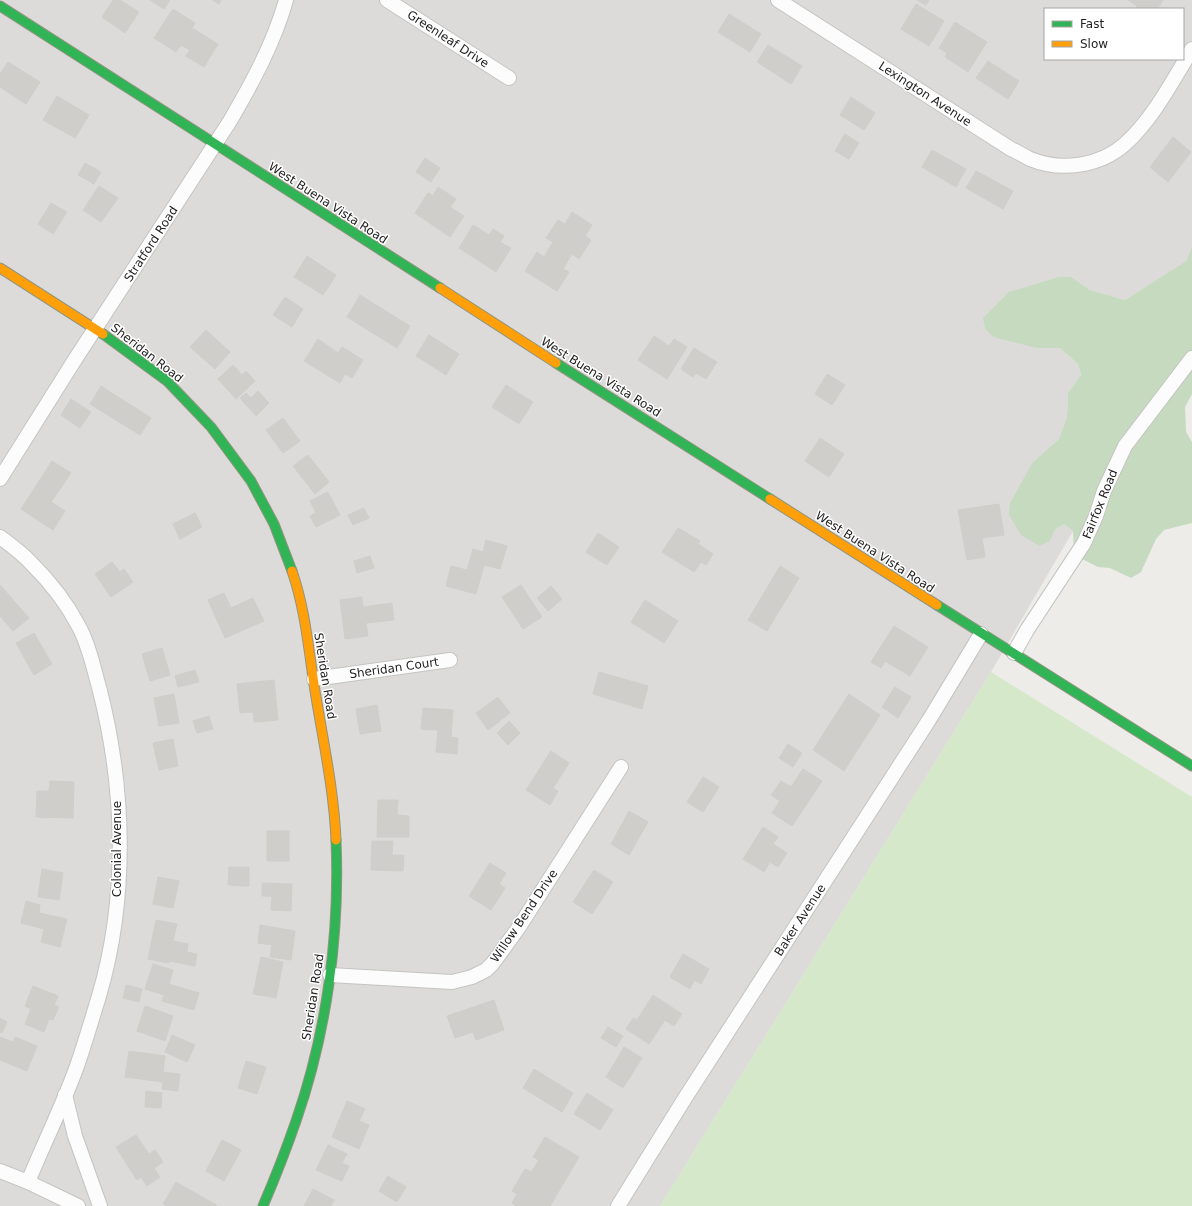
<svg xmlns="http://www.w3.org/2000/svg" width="1192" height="1206" font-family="'DejaVu Sans',sans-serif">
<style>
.residential{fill:#dcdbd9;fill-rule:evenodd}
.grass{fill:#d5e8c9}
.forest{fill:#c5dabf}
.building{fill:#d0cecb;stroke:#d0cec9}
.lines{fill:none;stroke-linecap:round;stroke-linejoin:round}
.street-casing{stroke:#c4c4c2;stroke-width:16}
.fast-casing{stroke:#919581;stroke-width:11}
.slow-casing{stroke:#919581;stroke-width:11}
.street{stroke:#fcfcfc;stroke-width:14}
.fast{stroke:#30b455;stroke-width:9}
.slow{stroke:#ff9f0a;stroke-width:9}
.labels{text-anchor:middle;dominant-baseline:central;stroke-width:3;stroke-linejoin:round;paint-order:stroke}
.street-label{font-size:12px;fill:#1f1f1f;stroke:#fff}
</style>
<rect width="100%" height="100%" fill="#edece8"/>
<!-- residential -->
<path class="residential" d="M0 0H1192V247L1186 261 1125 300 1090 290 1071 277 1037 348H1060L1078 364 1081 375 1068 393 1067 417 1059 439 1033 462 1050 541 1055 530 1064 524 1073 531 991 672 660 1206H0ZM1045 9H1183V59H1045Z"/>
<!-- grass -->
<polygon class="grass" points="991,672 1192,797 1192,1206 660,1206"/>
<!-- forest -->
<polygon class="forest" points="1192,247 1192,394 1185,407 1186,432 1192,442 1192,523 1164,530 1156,539 1141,572 1131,578 1110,568 1098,567 1074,555 1073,531 1064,524 1055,530 1050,541 1039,546 1021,535 1009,515 1010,503 1033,462 1059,439 1067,417 1068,393 1081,375 1078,364 1060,348 1037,348 993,337 985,328 983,318 1009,292 1059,277 1071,277 1090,290 1125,300 1186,261"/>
<!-- building -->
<g class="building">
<polygon points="113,0 120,0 139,12 125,33 102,17"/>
<polygon points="150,0 170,0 164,9"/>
<polygon points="212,0 221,0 219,4"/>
<polygon points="917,0 929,0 926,5"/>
<polygon points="1128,0 1163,0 1158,8 1160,9 1135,9 1137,6"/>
<polygon points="916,4 944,21 929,46 901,29"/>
<polygon points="173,9 195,23 192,28 218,44 204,67 186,56 190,50 181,45 176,52 154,38"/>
<polygon points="729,14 761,34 750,52 718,32"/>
<polygon points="955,22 987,42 968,72 945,57 947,53 939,48"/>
<polygon points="768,45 802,66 791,84 757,62"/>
<polygon points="988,61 1019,81 1008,99 976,78"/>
<polygon points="8,62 40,82 26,104 0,87 0,74"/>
<polygon points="57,96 89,115 75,138 43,120"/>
<polygon points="851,97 875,113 864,130 840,115"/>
<polygon points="845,134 859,143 849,159 835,151"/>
<polygon points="1173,137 1191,152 1168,182 1150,167"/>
<polygon points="932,150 966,169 956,187 922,167"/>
<polygon points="425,158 440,168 431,182 416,172"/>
<polygon points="85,163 101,172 94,184 78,175"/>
<polygon points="976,171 1013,191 1003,209 966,188"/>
<polygon points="99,186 118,198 101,222 83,210"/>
<polygon points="438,187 456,199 450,207 464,216 450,237 415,213 428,193 433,196"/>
<polygon points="51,203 67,212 53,234 38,224"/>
<polygon points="572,212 592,225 585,236 591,240 579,259 572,254 563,269 569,272 557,291 525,271 537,252 544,257 553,242 546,238 558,220 565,224"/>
<polygon points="473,225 489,235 493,229 504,236 500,242 511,248 496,272 459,248"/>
<polygon points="307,256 336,275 323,295 294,277"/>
<polygon points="360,295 410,326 397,348 347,317"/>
<polygon points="285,297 303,309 292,327 273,315"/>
<polygon points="206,330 230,352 215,369 190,347"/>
<polygon points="429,335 459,354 446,375 416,356"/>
<polygon points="654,336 669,346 674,339 687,347 667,379 638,360"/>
<polygon points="318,339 338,353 342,347 363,360 352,378 345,374 340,383 304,361"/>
<polygon points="694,348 717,362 706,379 696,373 693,377 681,369"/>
<polygon points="233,365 242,375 246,371 255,381 236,399 218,379"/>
<polygon points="827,374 845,385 832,405 815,394"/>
<polygon points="506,385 533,402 519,424 492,407"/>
<polygon points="101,386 151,418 140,435 90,404"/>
<polygon points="258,391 269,403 256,416 240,398 246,393 251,398"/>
<polygon points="71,399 91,412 80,428 61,415"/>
<polygon points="283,418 300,441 283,453 266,430"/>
<polygon points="820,438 844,454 829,477 805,461"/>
<polygon points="308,455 329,482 315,494 293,466"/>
<polygon points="52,461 71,473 51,502 65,511 53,530 21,509"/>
<polygon points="328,492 340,515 316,527 310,516 316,513 310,501"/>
<polygon points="999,504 1004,535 982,538 985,557 967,560 958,510"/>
<polygon points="364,508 369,518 353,525 348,515"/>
<polygon points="195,513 202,527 180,539 173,524"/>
<polygon points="678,528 700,541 698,544 713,554 706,565 701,562 694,572 662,552"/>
<polygon points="598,533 619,547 607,565 586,552"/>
<polygon points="486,540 507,546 500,569 484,565 476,594 446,586 451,566 467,570 473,549 483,552"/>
<polygon points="370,556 374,568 357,573 354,561"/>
<polygon points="112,562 120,572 124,569 133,582 111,597 95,574"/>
<polygon points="780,566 799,578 767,631 748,620"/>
<polygon points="0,585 29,618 13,631 0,616"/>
<polygon points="521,585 542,617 523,629 502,597"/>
<polygon points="551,586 562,599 548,611 537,598"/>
<polygon points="224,593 231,608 253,598 264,621 225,638 208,600"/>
<polygon points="362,597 363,607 392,603 394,620 366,623 368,636 345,639 340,600"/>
<polygon points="645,600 678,621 664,643 631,622"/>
<polygon points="894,626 928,647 910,676 885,661 881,668 871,662"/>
<polygon points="34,633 52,664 34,675 16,643"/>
<polygon points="162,648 170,675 150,681 142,654"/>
<polygon points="195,670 199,682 178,687 175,676"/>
<polygon points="599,672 648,686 642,709 593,694"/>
<polygon points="274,680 278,720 254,722 253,712 240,713 237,684"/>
<polygon points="895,687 911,697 898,718 882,707"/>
<polygon points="174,694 179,723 159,726 154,698"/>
<polygon points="849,694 880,715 844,771 813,750"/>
<polygon points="498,697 510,713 488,730 476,713"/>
<polygon points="377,705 381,731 360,734 356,709"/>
<polygon points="423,708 453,710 451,737 458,738 457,754 436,752 438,730 421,729"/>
<polygon points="209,716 213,729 197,733 193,721"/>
<polygon points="509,721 520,733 508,745 497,733"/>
<polygon points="173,739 178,766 159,770 153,743"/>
<polygon points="788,744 802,753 793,767 779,758"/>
<polygon points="551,751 569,763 553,788 558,791 550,805 526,790"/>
<polygon points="803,769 822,781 792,826 772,813 780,801 771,795 781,781 791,787"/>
<polygon points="703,777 719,787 703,812 687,802"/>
<polygon points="50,781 74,782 73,818 36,817 37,791 49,791"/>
<polygon points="378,800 398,800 397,815 409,816 409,837 377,837"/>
<polygon points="629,811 648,822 629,855 611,844"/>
<polygon points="763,827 778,837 773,844 787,853 778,867 770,862 764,872 743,859"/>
<rect x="267" y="831" width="22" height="30"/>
<polygon points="372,841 393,841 392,855 404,855 403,871 371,870"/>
<polygon points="490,863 506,873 499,884 505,888 491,910 469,896"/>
<polygon points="229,867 249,867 249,886 228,885"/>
<polygon points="42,869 63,873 59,900 38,897"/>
<polygon points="594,870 613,882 592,914 573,902"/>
<polygon points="158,877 179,881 173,908 153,904"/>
<polygon points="262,883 292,884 291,911 271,910 272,896 262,896"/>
<polygon points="26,901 40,905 39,913 67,919 60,947 41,942 44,929 21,923"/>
<polygon points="156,920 177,924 173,941 188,944 187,952 197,954 195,966 170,961 169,963 148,959"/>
<polygon points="260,925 295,931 291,960 270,957 272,945 258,943"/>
<polygon points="683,954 709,969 701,984 694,980 690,989 670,977"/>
<polygon points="261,957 283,962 276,998 253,994"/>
<polygon points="153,964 173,970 169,984 199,993 194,1010 162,1001 164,995 145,989"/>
<polygon points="126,985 142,989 139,1002 123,998"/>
<polygon points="33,986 58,996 54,1005 59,1007 53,1020 49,1019 44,1032 25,1024 31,1009 25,1006"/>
<polygon points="653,995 682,1014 674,1026 665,1020 649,1044 626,1029 633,1018 637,1020"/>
<polygon points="494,1000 504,1030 476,1040 473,1032 455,1038 447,1016"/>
<polygon points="145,1006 173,1016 165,1041 137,1031"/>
<polygon points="0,1018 7,1022 2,1033 0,1032"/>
<polygon points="608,1027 623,1036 616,1047 601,1038"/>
<polygon points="172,1035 195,1045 187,1062 165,1052"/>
<polygon points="0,1037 13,1042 15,1037 37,1046 27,1071 0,1060"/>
<polygon points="624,1047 642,1058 623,1088 606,1077"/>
<polygon points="129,1051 165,1056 163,1072 180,1074 178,1091 162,1089 163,1082 125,1077"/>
<polygon points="246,1061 266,1067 257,1094 238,1088"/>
<polygon points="534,1069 573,1093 562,1112 523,1088"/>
<polygon points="146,1091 162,1093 161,1108 145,1107"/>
<polygon points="587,1093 613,1110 600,1130 574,1114"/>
<polygon points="347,1101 365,1109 359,1121 369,1125 359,1149 332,1137"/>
<polygon points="136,1135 149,1154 155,1150 163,1162 154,1168 160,1177 147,1186 141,1177 137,1180 116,1147"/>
<polygon points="545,1137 579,1157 550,1206 516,1206 512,1203 517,1194 512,1191 525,1169 531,1172 539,1160 533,1157"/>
<polygon points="222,1140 241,1150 224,1181 206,1171"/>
<polygon points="328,1145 347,1154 342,1163 349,1166 342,1181 316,1170"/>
<polygon points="388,1176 406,1187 397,1202 379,1191"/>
<polygon points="176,1182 218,1206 166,1206 163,1204"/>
<polygon points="313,1189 334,1200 331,1206 304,1206"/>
</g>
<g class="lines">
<!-- street casing -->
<g class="street-casing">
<g id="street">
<polyline points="387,0 509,78"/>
<path d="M778 0 1011 149C1018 152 1024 156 1030 159 1062 172 1100 166 1125 144 1153 119 1173 80 1192 49"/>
<path d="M0 479 74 361 230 121C252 83 274 43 286 0"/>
<path d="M0 537C11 545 23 554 32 564 50 582 66 602 78 625 89 644 94 670 100 691 125 790 128 897 99 996 92 1019 85 1043 77 1066 63 1105 44 1143 28 1182"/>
<polyline points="1014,653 1027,630 1084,543 1096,516 1104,491 1125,446 1192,358"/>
<polyline points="314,679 450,660"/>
<polyline points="330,975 452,982 472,977 486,970 493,963 519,927 621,767"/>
<polyline points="65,1095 75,1136 100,1206"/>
<polyline points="0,1171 28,1182 78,1206"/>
<polyline points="618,1206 685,1098 929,720 981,634"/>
</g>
</g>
<!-- fast casing -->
<g class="fast-casing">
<g id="fast">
<polyline points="0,6 440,288"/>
<polyline points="103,334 167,381 211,427 251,481 274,524 292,571"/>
<polyline points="556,363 770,499"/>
<polyline points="937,605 1192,766"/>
<path d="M263 1206C275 1178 286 1150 296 1121 327 1032 340 934 336 840"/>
</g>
</g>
<!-- slow casing -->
<g class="slow-casing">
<g id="slow">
<polyline points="0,268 103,334"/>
<polyline points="440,288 556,363"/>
<polyline points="770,499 937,605"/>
<path d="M292 571C306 611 309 655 316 697 324 745 334 792 336 840"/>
</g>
</g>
<!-- street -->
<use href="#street" class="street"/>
<!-- fast -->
<use href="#fast" class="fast"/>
<!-- slow -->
<use href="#slow" class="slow"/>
</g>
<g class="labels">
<!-- street labels -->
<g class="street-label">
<text transform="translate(448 39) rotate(33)">Greenleaf Drive</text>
<text transform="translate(925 94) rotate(33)">Lexington Avenue</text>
<text transform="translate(328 203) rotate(33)">West Buena Vista Road</text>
<text transform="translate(151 244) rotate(-57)">Stratford Road</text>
<text transform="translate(147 353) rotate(38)">Sheridan Road</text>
<text transform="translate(601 377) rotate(32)">West Buena Vista Road</text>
<text transform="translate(1100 504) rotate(-68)">Fairfox Road</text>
<text transform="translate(875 552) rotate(33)">West Buena Vista Road</text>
<text transform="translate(394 668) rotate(-8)">Sheridan Court</text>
<text transform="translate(325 676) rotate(81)">Sheridan Road</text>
<text transform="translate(117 849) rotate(-90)">Colonial Avenue</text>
<text transform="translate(524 916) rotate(-56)">Willow Bend Drive</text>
<text transform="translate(800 920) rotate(-57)">Baker Avenue</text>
<text transform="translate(313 997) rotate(-81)">Sheridan Road</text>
</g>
</g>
<!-- legend -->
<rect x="1044" y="8" width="140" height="52" fill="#ffffff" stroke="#a5a5a5"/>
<rect x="1052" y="21" width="20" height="6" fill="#30b455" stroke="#a5a5a5"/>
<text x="1080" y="28" font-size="12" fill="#1f1f1f">Fast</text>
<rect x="1052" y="41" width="20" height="6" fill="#ff9f0a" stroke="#a5a5a5"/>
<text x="1080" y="48" font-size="12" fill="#1f1f1f">Slow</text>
</svg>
